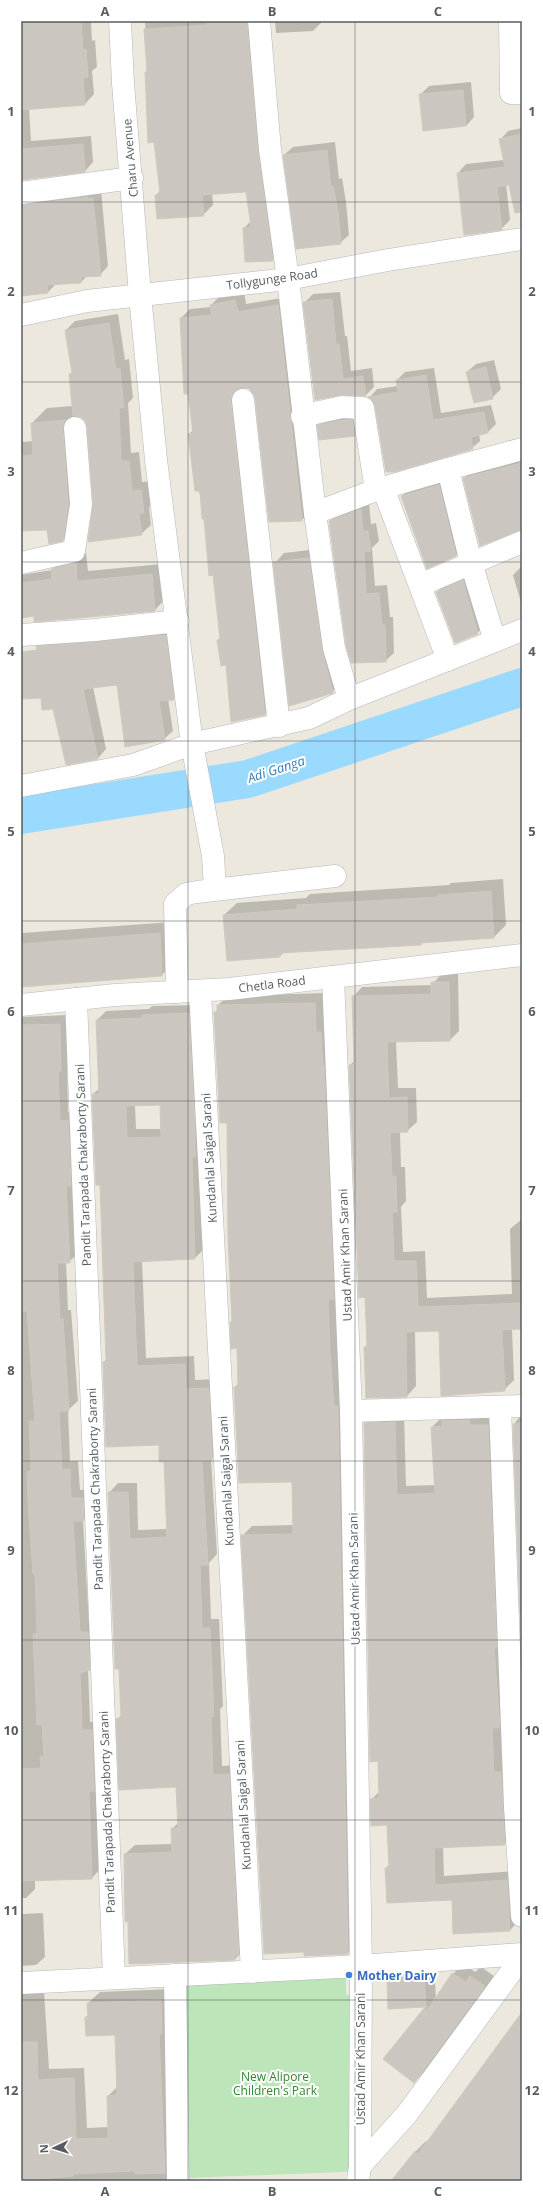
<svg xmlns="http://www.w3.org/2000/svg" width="543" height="2202" font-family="'Open Sans',sans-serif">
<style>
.green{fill:#bce5b9}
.shadow{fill:#0003;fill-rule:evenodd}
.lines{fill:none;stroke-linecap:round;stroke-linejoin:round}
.river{stroke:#9bdaff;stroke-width:38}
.building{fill:#ccc6c0;stroke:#d1c9bd;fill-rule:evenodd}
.minor-casing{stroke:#b2b6bb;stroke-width:23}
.tertiary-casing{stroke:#b2b6bb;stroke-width:23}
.secondary-casing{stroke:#b5b9bf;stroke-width:23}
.minor{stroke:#fff;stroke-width:22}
.tertiary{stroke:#fff;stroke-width:22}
.secondary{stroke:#fff;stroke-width:22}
.grid{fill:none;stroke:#585c61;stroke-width:1;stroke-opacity:0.55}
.shop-dot{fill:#3f7fe0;stroke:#fff;stroke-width:1.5}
.labels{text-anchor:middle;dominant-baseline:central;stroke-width:4;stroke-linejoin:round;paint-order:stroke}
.street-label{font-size:12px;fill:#585c61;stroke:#fff}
.shop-label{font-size:12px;font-weight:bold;fill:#366cbe;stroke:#fff;text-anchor:start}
.park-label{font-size:12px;fill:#328731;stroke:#fff}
.water-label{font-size:13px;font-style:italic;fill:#367bb5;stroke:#fff}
.neatline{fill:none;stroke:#585c61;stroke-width:1.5}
.grid-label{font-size:13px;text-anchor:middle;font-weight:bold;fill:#585c61}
</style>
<rect width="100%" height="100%" fill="#ece8de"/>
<!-- green -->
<polygon class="green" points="346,1973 346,1995 361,1994 368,2171 188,2178 184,1983"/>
<!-- shadow -->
<g class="shadow">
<polygon points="21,21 91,21 92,41 95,40 97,67 92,71 94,94 85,104 29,108 31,141 91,136 93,162 85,171 21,179"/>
<polygon points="145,21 255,21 282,250 272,260 244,228 252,220 247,191 212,193 213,205 203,215 156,195 161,190 146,72 148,70"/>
<polygon points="275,21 323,21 313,31 276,33"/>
<polygon points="471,82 474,117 466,126 420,95 429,86"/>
<polygon points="522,128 522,181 506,184 510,220 501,229 458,173 466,164 504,160 500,140 508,131"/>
<polygon points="335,142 339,179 342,178 346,202 349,235 340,243 284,155 293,147"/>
<polygon points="101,190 108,266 100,275 87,276 81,282 56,284 48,292 21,295 21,193"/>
<polygon points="244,292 246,304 287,297 310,511 302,520 256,398 249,388 241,387 239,391 273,705 265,714 226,664 218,640 221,637 214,574 189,434 193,430 181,318 190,309 211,307 211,305 220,296"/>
<polygon points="340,292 345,336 347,336 351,371 372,368 374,387 366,395 342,394 304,303 313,294"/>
<polygon points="118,314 125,360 129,359 133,398 128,403 131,453 139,452 142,482 150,481 153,503 149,507 151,525 141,534 94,503 88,427 86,421 78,415 83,488 78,524 62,540 48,529 21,530 21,442 33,441 32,423 47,408 73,406 70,374 72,372 66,330 75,321"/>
<polygon points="494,360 501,389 492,398 467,372 476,364"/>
<polygon points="434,368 441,413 491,405 496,424 488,432 479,434 480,441 472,448 370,397 377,389 398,386 397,380 405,372"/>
<polygon points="360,412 363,427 354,435 319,426 327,417"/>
<polygon points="522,455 522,528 464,478 475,468"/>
<polygon points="447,477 464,547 456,555 427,567 402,496 410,488"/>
<polygon points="369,502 371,524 376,523 379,541 372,548 375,586 387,585 390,617 393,617 394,653 385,661 330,522 338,513"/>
<polygon points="318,549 342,682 332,692 275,563 284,553"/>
<polygon points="86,553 88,571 162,564 165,599 155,610 21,617 21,575 52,570 63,559"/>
<polygon points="522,566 522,606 513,575"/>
<polygon points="472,573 486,625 477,633 437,592 445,584"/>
<polygon points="174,627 182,690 173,699 168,699 173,731 164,739 118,684 93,687 106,749 98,758 67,764 38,647 46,638"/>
<polygon points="503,879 506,925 494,937 423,942 421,944 284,952 280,956 224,915 237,903 306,898 310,894 449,885 451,883"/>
<polygon points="172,922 174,963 162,975 21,987 22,933"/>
<polygon points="458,972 459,1031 450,1040 396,1041 398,1088 416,1088 417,1122 407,1131 400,1131 401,1167 405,1167 406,1201 401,1207 403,1252 425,1251 427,1298 512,1294 510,1229 522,1219 522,1328 512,1329 514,1380 504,1390 442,1395 440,1330 415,1331 416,1386 407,1396 365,1347 368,1344 366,1296 350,1065 355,1060 353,997 362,987 432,985 442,973"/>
<polygon points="325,993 331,1023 358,1943 348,1953 242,1536 252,1526 294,1525 293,1481 235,1387 239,1383 238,1347 231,1322 233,1320 228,1122 215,1013 218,1009 218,1005 228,996"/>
<path d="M198 1005 204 1249 195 1258 142 1260 146 1358 194 1356 195 1380 217 1379 221 1450 211 1459 217 1554 209 1563 211 1619H219L223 1706 220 1709 222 1766 238 1765 244 1950 235 1959 125 1854 135 1845 172 1844V1829L179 1822 177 1786 117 1719 122 1715 109 1493 118 1483H137L138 1530 167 1529 165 1461 160 1444 104 1362 107 1358 101 1184 93 1094 100 1088 97 1020 106 1011 149 1009 152 1006ZM161 1104 162 1129H136L135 1105Z"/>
<polygon points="68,1015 70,1061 67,1064 68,1112 77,1112 78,1253 69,1262 66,1262 68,1310 71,1310 78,1401 68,1410 70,1461 78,1461 80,1490 92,1489 92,1511 83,1520 89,1624 97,1623 98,1660 88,1669 90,1722 101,1721 101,1868 92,1878 35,1880 35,1889 26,1898 21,1898 21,1017"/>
<polygon points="404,1413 406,1486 435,1485 432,1427 441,1418 497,1416 514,1834 504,1844 443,1846 444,1876 516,1871 519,1921 510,1930 453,1899 386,1868 389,1865 387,1824 372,1799 380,1791 365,1424 374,1414"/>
<polygon points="522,1414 522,1633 514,1424"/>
<polygon points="43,1913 45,1957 36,1965 21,1966 21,1915 23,1914"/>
<polygon points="463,1964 475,1972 481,1967 494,1976 424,2072 414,2082 385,2059 427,2006 389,2008 388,1977 398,1967 434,1965 436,1999 453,1974"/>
<polygon points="172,1989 172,2181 21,2181 21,1995 25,1992 44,1991 49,2069 84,2068 87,2128 109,2127 108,2096 118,2086 116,2034 86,2017 89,2014 88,2003 100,1992"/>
<polygon points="522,2016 522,2181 392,2181 415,2152 426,2141 428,2143"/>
</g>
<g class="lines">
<!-- river -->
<polyline class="river" points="21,815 248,779 522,687"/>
</g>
<!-- building -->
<g class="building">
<polygon points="21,21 81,21 83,50 86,49 88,77 83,78 85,105 21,110"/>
<polygon points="206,21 247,21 258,152 273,261 245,262 243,228 251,227 246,192 202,195 204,216 157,219 155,195 160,194 154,142 148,143 145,72 147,72 144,29 207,25"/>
<polygon points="463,90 466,126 423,131 419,94"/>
<polygon points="522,134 522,212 515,213 509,185 497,187 502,230 464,235 457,173 505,167 499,139"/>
<polygon points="83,144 85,172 21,180 21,149"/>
<polygon points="327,150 331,187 333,186 338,211 341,244 296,249 283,155"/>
<polygon points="88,197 88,199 93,198 101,276 81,277 81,283 47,285 48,293 21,296 21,205"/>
<polygon points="332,299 336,344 339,344 343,379 363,376 366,396 342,395 315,400 303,302"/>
<polygon points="235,300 238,312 278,305 302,521 269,522 255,398 253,392 248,388 236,390 232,395 231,401 265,715 231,722 226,665 221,666 217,640 220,639 213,575 209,576 204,519 202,519 200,491 195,491 192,466 188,434 193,433 188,394 184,394 180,318 212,315 210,305"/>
<polygon points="109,323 116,369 120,368 124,408 119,408 121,461 129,461 132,491 141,490 144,513 139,514 142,535 88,542 93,503 87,427 85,421 81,417 73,416 69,374 72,373 65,330"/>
<polygon points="486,367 493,399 474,403 466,372"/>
<polygon points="426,375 433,420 484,412 488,433 471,437 473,449 394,472 386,472 375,406 368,397 398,392 396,380"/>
<polygon points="66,420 63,429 68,504 63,541 49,544 47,530 21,531 21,456 33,455 31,423"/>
<polygon points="343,420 352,420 355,436 319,440 317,425"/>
<polygon points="522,463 522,530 480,546 463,478"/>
<polygon points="439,485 456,556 427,569 401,496"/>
<polygon points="361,509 363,531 368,531 371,551 364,552 366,594 379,593 382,625 385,625 386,662 351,663 346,645 329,521"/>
<polygon points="309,558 322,650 333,693 289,706 273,562"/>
<polygon points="76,563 77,581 152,574 155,611 34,622 34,616 21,618 21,583 52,579 51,569"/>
<polygon points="463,580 478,634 455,643 436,592"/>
<polygon points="166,635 174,700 159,701 165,740 125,747 117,685 83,689 98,759 66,765 53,709 42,710 41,698 21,699 21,652 37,650 36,646"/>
<polygon points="491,891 494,938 421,943 421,945 280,953 280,957 227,961 223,915 297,909 297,905 438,897 438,895"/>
<polygon points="160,933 162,976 21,987 21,944"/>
<polygon points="431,982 449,982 450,1041 387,1042 389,1098 407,1097 408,1132 390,1133 392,1176 396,1176 397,1212 392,1212 394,1261 416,1261 418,1307 522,1303 522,1329 502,1330 505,1391 441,1396 439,1331 406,1332 407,1397 366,1398 364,1347 367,1347 365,1297 359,1298 349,1065 354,1065 352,996 431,994"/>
<polygon points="315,1003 316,1032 321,1032 323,1066 324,1066 334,1299 328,1299 330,1353 334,1406 338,1406 338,1411 348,1954 304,1956 304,1952 264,1954 241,1535 293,1534 292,1482 239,1483 234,1387 238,1387 237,1348 231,1349 230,1322 232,1322 228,1238 227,1123 220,1123 214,1012 217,1012 217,1005"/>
<path d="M189 1013 195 1124V1157H192L195 1259 133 1262 137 1366 185 1364 186 1389 209 1388 212 1460 202 1461 208 1565H200L202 1628H210L214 1716H211L213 1775 229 1774 239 1955H235V1960L129 1964 128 1921 125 1922 124 1854 172 1852 171 1828H178L176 1787 119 1790 116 1719 121 1718 119 1669H115L108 1492H128L130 1539 167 1537 164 1462H159V1445L106 1447 103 1362 106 1361 100 1185H96L92 1094H99L96 1020 142 1018V1015ZM160 1105 161 1137 127 1138 126 1106Z"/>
<polygon points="60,1024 61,1071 58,1071 60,1121 68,1120 71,1186 66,1186 70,1263 57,1263 60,1319 63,1319 69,1411 59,1411 62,1470 70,1469 71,1498 83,1498 84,1521 73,1521 80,1632 88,1632 90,1670 80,1673 82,1730 92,1730 94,1791 89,1791 92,1879 21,1881 21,1769 41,1768 40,1757 44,1757 42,1725 37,1725 33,1634 37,1634 35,1574 33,1574 28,1500 27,1472 31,1471 29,1421 35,1421 27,1311 21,1311 21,1025"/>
<polygon points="469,1420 470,1425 488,1425 497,1648 494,1648 500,1728 492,1728 494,1772 501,1772 505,1845 434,1848 435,1885 507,1880 510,1931 453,1934 452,1900 387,1903 385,1868 389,1868 387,1825 371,1826 370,1799 379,1798 378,1761 370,1762 364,1423 395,1422 397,1495 435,1493 431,1427 443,1426 442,1421"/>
<polygon points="522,1423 522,1614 520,1614 513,1424"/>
<polygon points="452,1973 466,1982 470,1976 485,1986 414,2083 383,2059 425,2007 388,2009 387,1977 424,1974 426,2012"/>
<polygon points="161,2000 162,2033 159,2033 165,2173 135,2174 135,2171 73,2174 73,2176 21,2181 21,2042 37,2042 38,2080 74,2078 76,2139 108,2138 107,2096 117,2095 115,2035 86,2036 85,2017 88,2017 87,2003"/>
<polygon points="522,2012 522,2181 391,2181 415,2151 418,2154"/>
</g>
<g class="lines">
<!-- minor casing -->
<g class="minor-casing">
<g id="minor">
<polyline points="120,21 123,83 140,295 156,460 192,744 213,856 215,889"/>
<polyline points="259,21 270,150 288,279 315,513 334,648 349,699"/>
<polyline points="510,21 511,93 522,93"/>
<polyline points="21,193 132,178"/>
<polyline points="243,400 279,726"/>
<polyline points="302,416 342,407 363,408 376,490"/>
<polyline points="448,469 522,449"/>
<polyline points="383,488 448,660"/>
<polyline points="315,513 376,490 448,469 471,563 495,641"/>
<polyline points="21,563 74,551 81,504 75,428"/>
<polyline points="420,585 522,542"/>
<polyline points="21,635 95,630 178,621"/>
<polyline points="21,786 133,765 192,744 309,718 349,699 522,630"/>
<polyline points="333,977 351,1411 361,1966 360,2166 358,2181"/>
<polyline points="200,991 252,1972"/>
<polyline points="177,992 175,904 186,894 197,892 335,876"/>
<polyline points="76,999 114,1978"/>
<polyline points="500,1407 515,1807 522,1916"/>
<polyline points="351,1411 522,1406"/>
<polyline points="175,1975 178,2181"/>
<polyline points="21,1983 361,1966 522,1954"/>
<polyline points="360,2166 407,2114 522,1957"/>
</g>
</g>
<!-- tertiary casing -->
<g class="tertiary-casing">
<polyline id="tertiary" points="21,315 87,301 288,279 388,260 522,239"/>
</g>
<!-- secondary casing -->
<g class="secondary-casing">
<polyline id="secondary" points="21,1005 115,995 229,989 522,955"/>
</g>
<!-- minor -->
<use href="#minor" class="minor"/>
<!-- tertiary -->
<use href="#tertiary" class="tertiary"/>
<!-- secondary -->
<use href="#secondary" class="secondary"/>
</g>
<!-- grid -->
<path class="grid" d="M188 21V2181M355 21V2181M21 202H522M21 382H522M21 562H522M21 741H522M21 921H522M21 1101H522M21 1281H522M21 1461H522M21 1640H522M21 1820H522M21 2000H522"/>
<!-- markers -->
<circle class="shop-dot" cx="349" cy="1975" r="4"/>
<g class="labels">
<!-- street labels -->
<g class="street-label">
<text transform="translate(130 158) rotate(-95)">Charu Avenue</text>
<text transform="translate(272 279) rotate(-8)">Tollygunge Road</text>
<text transform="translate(272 984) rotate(-7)">Chetla Road</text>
<text transform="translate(209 1158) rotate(-93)">Kundanlal Saigal Sarani</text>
<text transform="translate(83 1165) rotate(-92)">Pandit Tarapada Chakraborty Sarani</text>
<text transform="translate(345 1255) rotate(-92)">Ustad Amir Khan Sarani</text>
<text transform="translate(226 1481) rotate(-93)">Kundanlal Saigal Sarani</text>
<text transform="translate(95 1489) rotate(-92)">Pandit Tarapada Chakraborty Sarani</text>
<text transform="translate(354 1579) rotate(-91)">Ustad Amir Khan Sarani</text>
<text transform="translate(243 1805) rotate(-93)">Kundanlal Saigal Sarani</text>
<text transform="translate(107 1812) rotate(-92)">Pandit Tarapada Chakraborty Sarani</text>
<text transform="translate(360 2059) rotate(-90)">Ustad Amir Khan Sarani</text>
</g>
<!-- shop labels -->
<g class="shop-label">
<text x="357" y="1975">Mother Dairy</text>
</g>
<!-- park labels -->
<g class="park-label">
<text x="275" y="2076">New Alipore<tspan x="275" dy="14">Children's Park</tspan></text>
</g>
<!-- water labels -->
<g class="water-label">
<text transform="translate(276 769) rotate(-18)">Adi Ganga</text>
</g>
</g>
<!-- border -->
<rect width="543" height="2202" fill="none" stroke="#ffffff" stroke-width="44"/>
<!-- north arrow -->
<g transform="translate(54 2148) rotate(266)" stroke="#ffffff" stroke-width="3" paint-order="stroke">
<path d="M0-3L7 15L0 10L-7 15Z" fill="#585c61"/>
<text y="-6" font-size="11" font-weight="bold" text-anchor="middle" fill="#585c61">N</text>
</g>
<rect x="22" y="22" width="499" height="2158" class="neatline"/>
<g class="grid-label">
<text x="105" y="16">A</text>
<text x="272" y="16">B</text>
<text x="438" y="16">C</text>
<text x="11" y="116">1</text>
<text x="532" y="116">1</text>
<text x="11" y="296">2</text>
<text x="532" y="296">2</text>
<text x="11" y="476">3</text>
<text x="532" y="476">3</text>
<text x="11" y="656">4</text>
<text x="532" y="656">4</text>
<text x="11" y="836">5</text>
<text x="532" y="836">5</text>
<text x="11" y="1016">6</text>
<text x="532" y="1016">6</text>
<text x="11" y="1195">7</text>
<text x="532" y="1195">7</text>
<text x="11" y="1375">8</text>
<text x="532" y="1375">8</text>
<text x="11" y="1555">9</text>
<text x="532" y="1555">9</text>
<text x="11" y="1735">10</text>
<text x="532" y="1735">10</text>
<text x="11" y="1915">11</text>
<text x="532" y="1915">11</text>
<text x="11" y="2095">12</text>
<text x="532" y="2095">12</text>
<text x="105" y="2196">A</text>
<text x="272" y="2196">B</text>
<text x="438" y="2196">C</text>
</g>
</svg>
